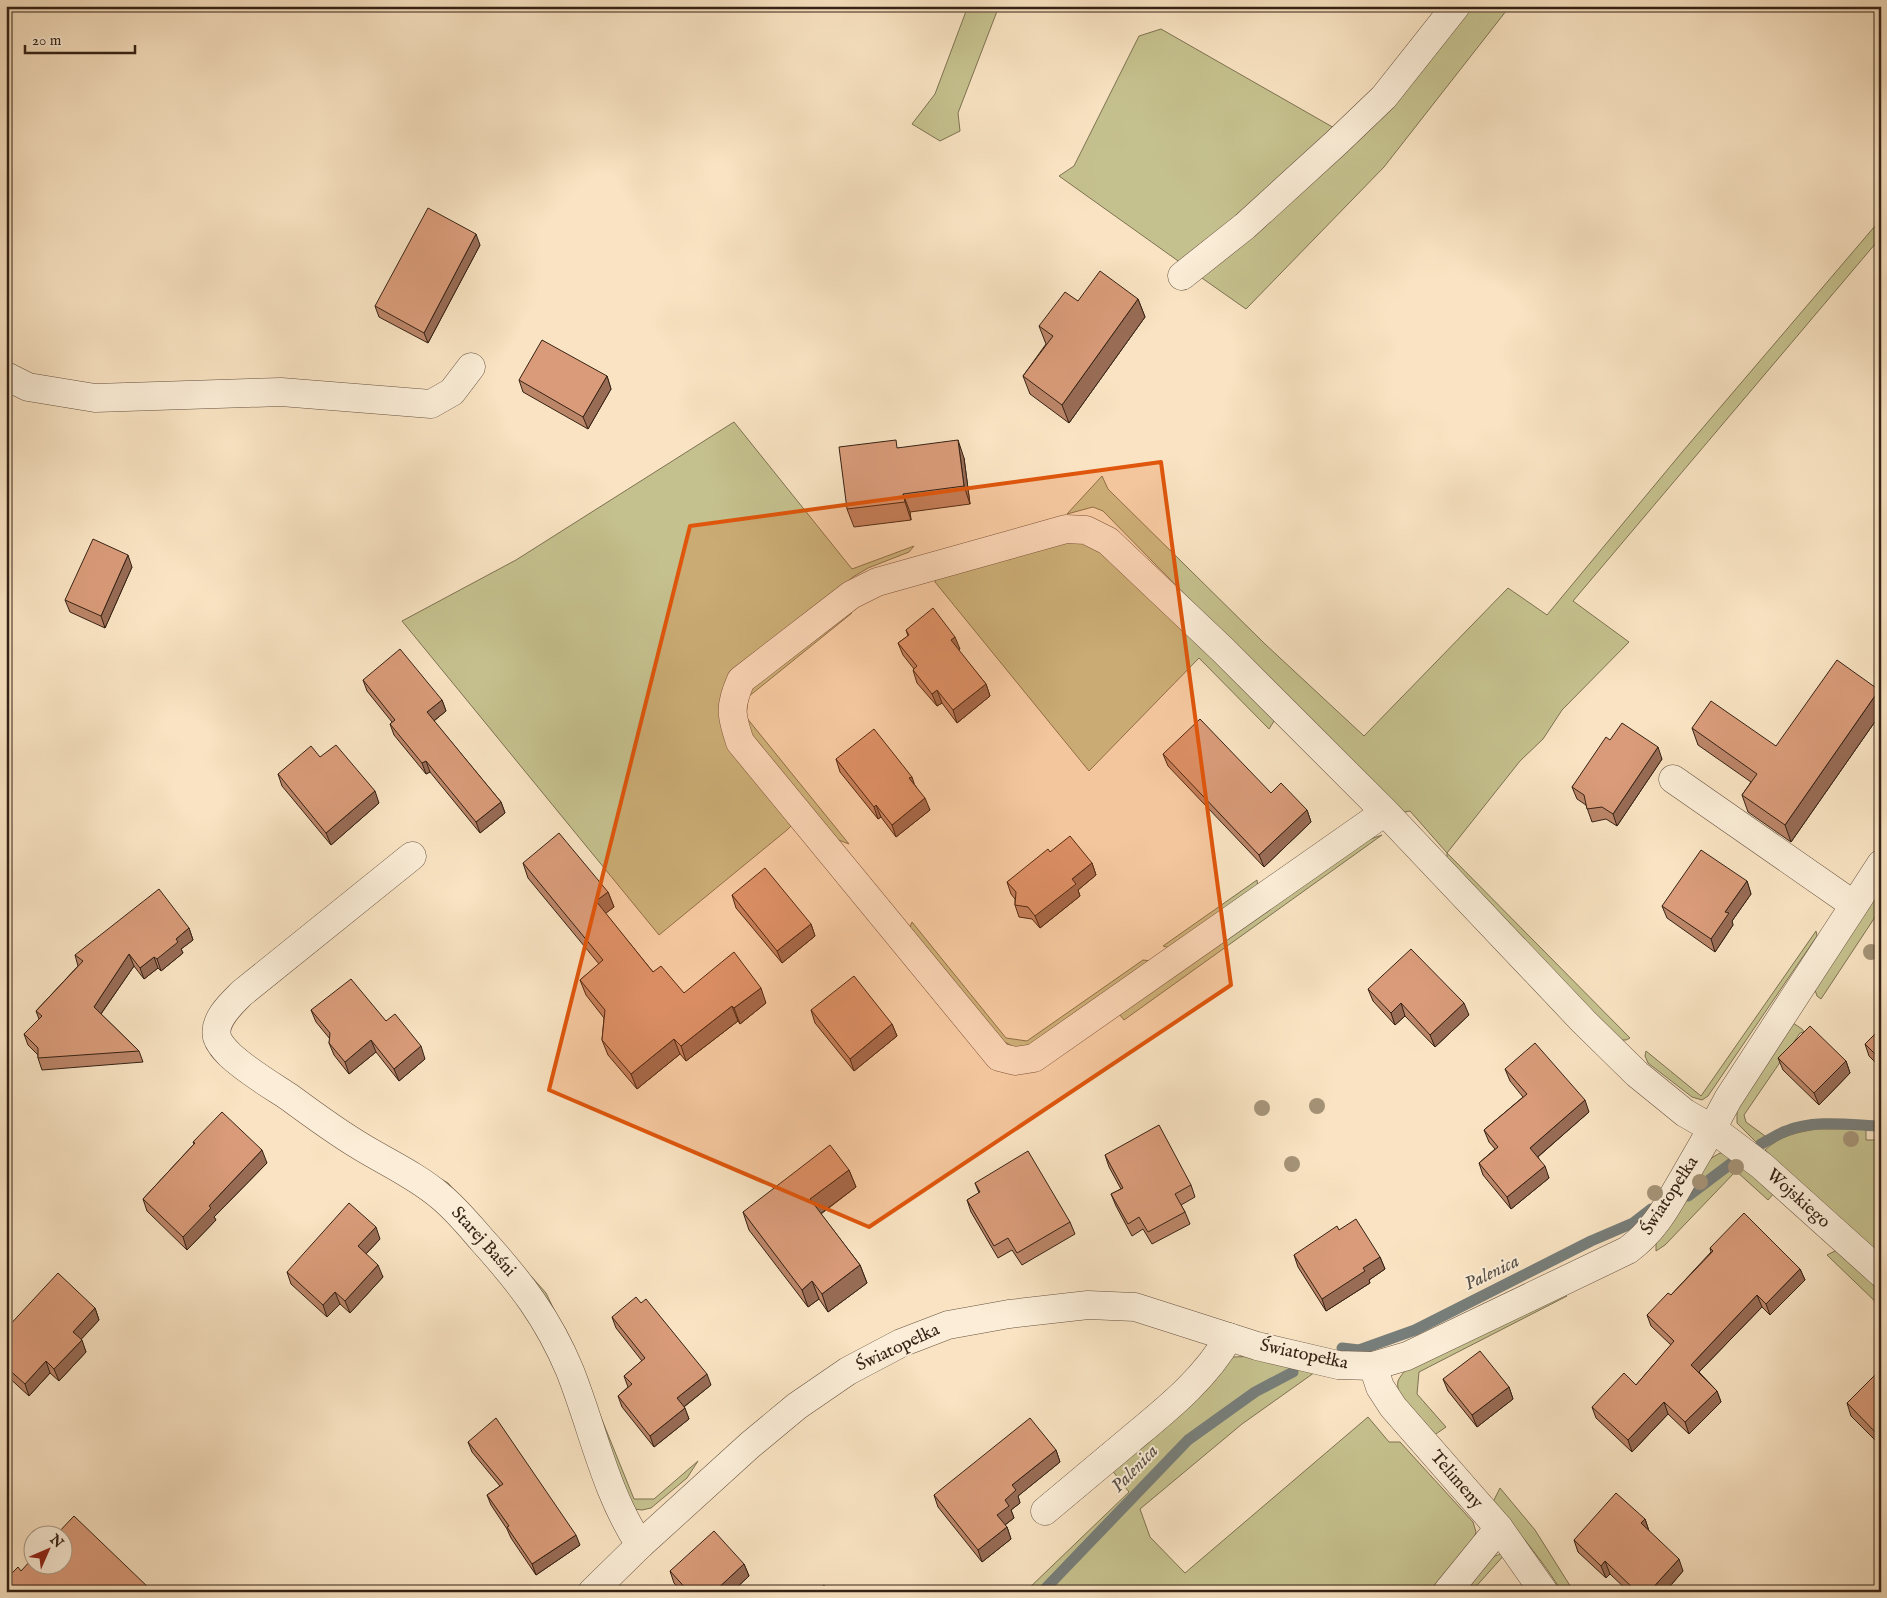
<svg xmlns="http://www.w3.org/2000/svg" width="1887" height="1598" font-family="'IM FELL English',serif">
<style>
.green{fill:#c5c18e;stroke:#7e7252}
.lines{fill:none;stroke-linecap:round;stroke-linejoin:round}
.stream{stroke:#777e7a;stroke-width:11}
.minor-casing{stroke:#675240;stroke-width:29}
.minor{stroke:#fbedd7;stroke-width:28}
.tree{fill:#a59377}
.wall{fill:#bb8568;stroke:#362215}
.shaded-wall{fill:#986c55;stroke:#362215}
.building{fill:#d99b79;stroke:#362215}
.marked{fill:#df560c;fill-opacity:0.2;stroke:#df560c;stroke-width:4;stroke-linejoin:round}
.labels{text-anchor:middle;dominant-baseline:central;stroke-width:4;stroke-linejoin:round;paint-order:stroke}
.street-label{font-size:18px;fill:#362215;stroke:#fbedd7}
.water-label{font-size:19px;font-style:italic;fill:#575048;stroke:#fbedd7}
</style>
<rect width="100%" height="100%" fill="#f9e3c2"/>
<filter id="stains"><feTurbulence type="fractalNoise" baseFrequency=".004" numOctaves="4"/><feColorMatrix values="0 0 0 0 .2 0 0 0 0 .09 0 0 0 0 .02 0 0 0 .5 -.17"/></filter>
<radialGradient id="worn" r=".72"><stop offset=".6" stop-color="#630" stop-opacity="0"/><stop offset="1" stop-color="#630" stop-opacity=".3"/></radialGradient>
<!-- green -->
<g class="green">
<polygon points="968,6 999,6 958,113 960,131 940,141 912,124 935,94"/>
<polygon points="1466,6 1510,6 1384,167 1246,309 1199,276"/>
<polygon points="1161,29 1336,129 1181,263 1059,176 1074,166 1139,36"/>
<polygon points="1881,219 1881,237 1573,601 1629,642 1562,710 1543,739 1520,761 1447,853 1630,1038 1626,1040 1620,1040 1447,859 1447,853 1410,811 1399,813 1103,511 1093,507 1067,514 1102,476 1108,489 1265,644 1364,736 1508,588 1547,615 1683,451"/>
<polygon points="734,422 852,569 914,546 909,552 868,568 853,577 736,672 724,692 798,819 787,830 659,935 402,621 516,560"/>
<polygon points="1075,541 1105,550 1276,718 1269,729 1199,658 1089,771 935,582 936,576 1053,543"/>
<polygon points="845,611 852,613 748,697 746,717 849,844 836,839 747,731 742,706 753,684"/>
<polygon points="1382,835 1124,1020 1119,1014 1362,842"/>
<polygon points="1257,880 1258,889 1170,948 1163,946"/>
<polygon points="1881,888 1881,908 1821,999 1817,996 1815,990"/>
<polygon points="912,922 1006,1038 1027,1041 1143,960 1151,961 1026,1048 1014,1047 1003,1041 910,927"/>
<polygon points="1816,931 1817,936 1708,1096 1702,1100 1692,1097 1648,1063 1645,1056 1646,1051 1701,1096"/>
<polygon points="1793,1023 1802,1029 1804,1032 1800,1033 1744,1115 1746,1122 1765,1136 1756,1142 1737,1123 1737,1111 1769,1058"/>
<path d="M1818 1129H1866V1140H1875L1876 1130H1881V1257L1765 1150C1780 1136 1797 1132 1818 1129Z"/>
<polygon points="368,1136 448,1183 546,1293 575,1353 634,1499 654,1499 698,1461 687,1478 651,1508 642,1510 634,1509 550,1310"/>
<polygon points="1720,1153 1730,1154 1775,1192 1768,1200 1736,1171 1665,1245 1656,1251 1656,1238 1705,1164 1713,1157"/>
<polygon points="1837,1250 1881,1288 1881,1307 1827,1255"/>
<path d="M1564 1295 1567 1296 1419 1372 1417 1394 1446 1427 1433 1436C1422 1424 1394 1397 1398 1381 1400 1376 1404 1372 1408 1368Z"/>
<polygon points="1261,1356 1318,1370 1242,1424 1140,1509 1150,1537 1185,1573 1368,1417 1389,1442 1400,1442 1473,1522 1476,1532 1472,1544 1435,1592 1025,1592 1129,1492 1108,1465 1232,1357"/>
<path d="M1500 1488 1535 1530 1574 1592H1562C1542 1560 1518 1531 1493 1502Z"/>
<path d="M1506 1553 1471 1592H1460C1473 1577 1485 1555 1506 1553Z"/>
</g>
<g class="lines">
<!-- stream -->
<g class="stream">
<path d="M1761 1144C1769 1140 1777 1134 1786 1131 1814 1119 1851 1125 1881 1126"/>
<polyline points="1688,1196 1733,1162"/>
<polyline points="1342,1348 1359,1350 1415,1330 1591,1241 1633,1223 1651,1209"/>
<polyline points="1042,1592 1188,1440 1255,1392 1293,1372"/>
</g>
<!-- minor casing -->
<g class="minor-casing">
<g id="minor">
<polyline points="1182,276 1245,226 1336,143 1384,97 1456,6"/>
<polyline points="6,376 28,387 95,398 281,392 431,404 452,392 471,367"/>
<polyline points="1673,779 1854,905"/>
<path d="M1385 812 1034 1058 1015 1061 999 1057 740 742C731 715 729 707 741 680L851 595 877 582 1066 529 1086 530 1108 541 1223 650 1385 812 1583 1021 1637 1074 1685 1113 1713 1129 1762 1166 1881 1273"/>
<path d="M412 856 242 993C231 1004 213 1020 217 1037 219 1044 225 1050 230 1055 247 1071 269 1084 289 1097 312 1114 335 1131 360 1146 386 1162 417 1176 440 1196 456 1209 469 1225 482 1240 520 1282 548 1318 570 1371 593 1429 605 1492 640 1545"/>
<polyline points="1373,1366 1380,1387 1393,1407 1499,1528 1544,1592"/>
<path d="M1045 1511C1074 1487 1102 1463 1131 1439 1167 1409 1205 1379 1229 1337"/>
<path d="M592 1592 640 1545 750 1445 797 1406 848 1371 901 1343 948 1325 1009 1314 1088 1305 1135 1307 1257 1346 1338 1365 1373 1366 1407 1356 1628 1250C1656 1229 1667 1206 1684 1177 1699 1151 1714 1126 1728 1099L1881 864"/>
<polyline points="1447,1592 1499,1528"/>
</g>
</g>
<!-- minor -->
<use href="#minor" class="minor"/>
</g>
<!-- trees -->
<g class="tree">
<circle cx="1871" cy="952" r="8"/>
<circle cx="1317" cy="1106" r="8"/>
<circle cx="1262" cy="1108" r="8"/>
<circle cx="1851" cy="1139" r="8"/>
<circle cx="1292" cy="1164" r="8"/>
<circle cx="1736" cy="1167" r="8"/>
<circle cx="1700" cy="1182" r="8"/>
<circle cx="1655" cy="1193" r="8"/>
</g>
<!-- wall -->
<g class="wall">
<polygon points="480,245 428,343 379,317 375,306"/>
<polygon points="1138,299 1145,317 1069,423 1030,394 1023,376 1046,344 1039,326 1078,301"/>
<polygon points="607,376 611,389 588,429 523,392 519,380"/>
<polygon points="898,448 964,458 970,504 910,512 911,520 854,527 847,509"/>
<polygon points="132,567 105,628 70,612 65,600"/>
<polygon points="906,630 960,649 958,650 986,684 990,696 957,723 942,703 937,706 917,683 913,670 914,669 903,655 898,643 908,636"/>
<polygon points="363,680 442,700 446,711 434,721 501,802 505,813 480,833 430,772 426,774 394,735 390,724 392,722 367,691"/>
<polygon points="1879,690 1881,694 1881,713 1791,842 1748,812 1742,795 1751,782 1698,745 1692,728 1776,746"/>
<polygon points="1610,740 1662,759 1617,826 1606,819 1592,822 1586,805 1577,799 1572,787"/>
<polygon points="1163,754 1271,793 1307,810 1311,822 1264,867 1168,766"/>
<polygon points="320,757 379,803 331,845 282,786 278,774"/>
<polygon points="836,759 915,785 930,810 896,837 881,817 878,819 840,772"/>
<polygon points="1050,852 1092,863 1096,875 1078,890 1080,896 1040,928 1032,919 1019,917 1015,905 1015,899 1011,894 1007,882"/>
<polygon points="523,863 608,892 614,907 605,913 653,972 684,993 766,1003 740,1024 738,1021 686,1061 680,1054 637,1089 608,1055 602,1040 604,1018 586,995 580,980 599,964 528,878"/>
<polygon points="1747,881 1751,894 1732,921 1733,925 1715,952 1667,918 1662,906"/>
<polygon points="732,895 811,924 815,936 782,963 736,908"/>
<polygon points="189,928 193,940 181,949 183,953 161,971 158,968 144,979 134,966 101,1014 139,1051 143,1062 42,1070 38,1058 38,1055 28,1045 24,1034 39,1019 36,1011 78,966 75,955"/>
<polygon points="1368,989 1469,1015 1435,1047 1405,1016 1395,1025 1373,1001"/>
<polygon points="311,1010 386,1021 425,1059 399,1081 376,1052 349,1074 334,1055 329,1043 330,1039 316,1022"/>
<polygon points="811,1010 892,1024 897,1036 854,1071 815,1023"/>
<polygon points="1881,1028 1881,1068 1869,1056 1865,1044"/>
<polygon points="1778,1058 1846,1061 1850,1073 1819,1105 1783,1070"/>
<polygon points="1505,1069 1589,1112 1538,1157 1549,1178 1511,1209 1483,1175 1479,1163 1495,1149 1489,1142 1484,1130 1523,1097 1510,1081"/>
<polygon points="193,1142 267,1163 214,1217 216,1220 187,1250 147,1211 143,1199 194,1144"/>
<polygon points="1105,1155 1191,1185 1195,1197 1181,1205 1185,1212 1190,1224 1152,1244 1143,1229 1132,1236 1116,1206 1111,1194 1121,1189 1109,1167"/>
<polygon points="849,1170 856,1187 821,1214 860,1265 867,1283 828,1312 819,1299 808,1307 749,1230 743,1212"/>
<polygon points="975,1183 1070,1222 1075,1234 1022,1265 1012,1250 998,1258 971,1212 967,1200 979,1193"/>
<polygon points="1339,1230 1380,1257 1385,1269 1369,1280 1370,1283 1326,1311 1298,1267 1294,1255"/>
<polygon points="380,1239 366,1254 383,1277 350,1313 340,1304 327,1317 291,1284 287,1272"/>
<polygon points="1710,1248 1800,1269 1805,1280 1770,1315 1762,1307 1699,1372 1717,1391 1721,1402 1689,1434 1668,1414 1632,1452 1596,1418 1592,1407 1636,1385 1671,1345 1651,1326 1647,1315 1671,1295 1711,1252"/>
<polygon points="95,1308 99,1320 81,1339 86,1352 59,1381 50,1373 29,1396 6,1375 6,1329"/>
<polygon points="612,1317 711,1385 684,1407 689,1419 654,1447 622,1407 618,1396 628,1387 624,1376 642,1361 616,1328"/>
<polygon points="1881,1369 1881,1446 1851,1416 1847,1403"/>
<polygon points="1443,1379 1509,1387 1513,1399 1477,1427 1448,1391"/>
<polygon points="468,1442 580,1545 536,1575 511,1538 507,1529 491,1505 487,1495 500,1486 472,1452"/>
<polygon points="1056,1450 1060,1462 1018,1496 1020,1503 1011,1510 1014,1518 1005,1525 1007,1527 1011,1539 982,1562 938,1507 934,1495"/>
<polygon points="1645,1519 1649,1531 1683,1571 1665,1592 1629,1592 1610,1574 1606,1578 1578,1552 1574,1540"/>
<polygon points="744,1564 749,1576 732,1592 682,1592 674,1583 670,1571"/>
</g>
<!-- shaded-wall -->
<g class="shaded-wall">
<polygon points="476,234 480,245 428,343 424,333"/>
<polygon points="1138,299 1145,317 1069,423 1062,405"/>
<polygon points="607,376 611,389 588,429 583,417"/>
<polygon points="958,440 964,458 970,504 964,486"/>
<polygon points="903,494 910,512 911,520 905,502"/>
<polygon points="128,555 132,567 105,628 101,616"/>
<polygon points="955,637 960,649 955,653 951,640"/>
<polygon points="986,684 990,696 957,723 953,710"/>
<polygon points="937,690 942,703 937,706 932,694"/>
<polygon points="1879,690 1881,694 1881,713 1791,842 1785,825"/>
<polygon points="442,700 446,711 431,723 427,712"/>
<polygon points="1658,747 1662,759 1617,826 1613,814"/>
<polygon points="426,761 430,772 426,774 422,763"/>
<polygon points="912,777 916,789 909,778"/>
<polygon points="375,791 379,803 331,845 326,833"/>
<polygon points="925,798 930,810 896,837 892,825"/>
<polygon points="501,802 505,813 480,833 476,822"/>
<polygon points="876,805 881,817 878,819 874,807"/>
<polygon points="1307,810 1311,822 1264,867 1259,855"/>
<polygon points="1092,863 1096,875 1078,890 1080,896 1040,928 1035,916 1072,879"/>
<polygon points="1747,881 1751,894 1732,921 1733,925 1715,952 1711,939 1725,912"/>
<polygon points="608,892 614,907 601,917 596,901"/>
<polygon points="811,924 815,936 782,963 777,951"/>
<polygon points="189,928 193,940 181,949 183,953 161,971 157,959 176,939"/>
<polygon points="129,954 134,966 98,1018 94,1007"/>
<polygon points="154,957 158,968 144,979 140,968"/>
<polygon points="761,988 766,1003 740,1024 734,1008"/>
<polygon points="1401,1003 1405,1016 1395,1025 1391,1013"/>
<polygon points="1464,1003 1469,1015 1435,1047 1430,1035"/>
<polygon points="732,1006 738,1021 686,1061 681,1046"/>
<polygon points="892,1024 897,1036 854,1071 850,1059"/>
<polygon points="674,1039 680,1054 637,1089 631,1074"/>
<polygon points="371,1040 376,1052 349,1074 345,1062"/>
<polygon points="421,1046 425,1059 399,1081 394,1069"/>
<polygon points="1846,1061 1850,1073 1819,1105 1814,1093"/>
<polygon points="1585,1100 1589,1112 1534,1160 1530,1148"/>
<polygon points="262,1150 267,1163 214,1217 216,1220 187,1250 183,1237 209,1206"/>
<polygon points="1545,1166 1549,1178 1511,1209 1507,1197"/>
<polygon points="849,1170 856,1187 816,1217 810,1199"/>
<polygon points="376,1227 380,1239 362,1258 358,1246"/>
<polygon points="1380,1257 1385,1269 1369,1280 1370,1283 1326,1311 1322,1299 1363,1268"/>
<polygon points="378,1265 383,1277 350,1313 345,1301"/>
<polygon points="860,1265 867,1283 828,1312 822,1294"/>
<polygon points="1800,1269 1805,1280 1770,1315 1766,1304"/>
<polygon points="812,1281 819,1299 808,1307 802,1290"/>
<polygon points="335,1292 340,1304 327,1317 323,1305"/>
<polygon points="1757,1295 1762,1307 1695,1376 1691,1365"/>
<polygon points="95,1308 99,1320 77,1344 73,1332"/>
<polygon points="82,1340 86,1352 59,1381 54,1369"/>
<polygon points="46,1361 50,1373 29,1396 25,1384"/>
<polygon points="707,1374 711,1385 681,1409 677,1398"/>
<polygon points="1509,1387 1513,1399 1477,1427 1472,1415"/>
<polygon points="1717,1391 1721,1402 1689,1434 1685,1422"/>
<polygon points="1664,1402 1668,1414 1632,1452 1628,1440"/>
<polygon points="685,1408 689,1419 654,1447 650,1436"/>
<polygon points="1056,1450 1060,1462 1018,1496 1020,1503 1011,1510 1014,1518 1002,1527 997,1515 1012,1485"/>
<polygon points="1645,1519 1649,1531 1641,1523"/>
<polygon points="1007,1527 1011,1539 982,1562 978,1550"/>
<polygon points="576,1535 580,1545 536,1575 532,1564"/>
<polygon points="1679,1559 1683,1571 1665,1592 1649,1592"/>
<polygon points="1605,1561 1610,1574 1606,1578 1601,1566"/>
<polygon points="744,1564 749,1576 732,1592 714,1592"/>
</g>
<!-- building -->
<g class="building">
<polygon points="428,208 476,234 424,333 375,306"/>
<polygon points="1100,271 1138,299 1062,405 1023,376 1053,336 1039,326 1065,292 1078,301"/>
<polygon points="542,340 607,376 583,417 519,380"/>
<polygon points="896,440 897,448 958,440 964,486 903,494 905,502 847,509 839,447"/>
<polygon points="93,539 128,555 101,616 65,600"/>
<polygon points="933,608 955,637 951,640 986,684 953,710 937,690 932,694 913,670 917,666 898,643 909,635 906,630"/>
<polygon points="400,649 442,700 427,712 501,802 476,822 426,761 422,763 390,724 395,720 363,680"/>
<polygon points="1837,660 1879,690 1785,825 1742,795 1757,774 1692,728 1711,701 1776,746"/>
<polygon points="1200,719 1271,793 1281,783 1307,810 1259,855 1163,754"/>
<polygon points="1622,723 1658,747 1613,814 1602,807 1587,809 1584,795 1572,787 1606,737 1610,740"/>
<polygon points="874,729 912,777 909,778 925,798 892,825 876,805 874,807 836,759"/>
<polygon points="336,745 375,791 326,833 278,774 311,746 320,757"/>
<polygon points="559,833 608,892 596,901 653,972 661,966 684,993 734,952 761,988 734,1008 732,1006 681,1046 674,1039 631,1074 602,1040 605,1010 580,980 603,960 523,863"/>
<polygon points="1070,836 1092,863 1072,879 1076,884 1035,916 1028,907 1015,905 1016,892 1007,882 1048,849 1050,852"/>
<polygon points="1701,850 1747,881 1725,912 1729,913 1711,939 1662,906"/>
<polygon points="765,868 811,924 777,951 732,895"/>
<polygon points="159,889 189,928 176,939 178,942 157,959 154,957 140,968 129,954 94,1007 139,1051 38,1058 38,1048 24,1034 42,1016 36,1011 83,961 75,955"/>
<polygon points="1411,949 1464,1003 1430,1035 1401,1003 1391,1013 1368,989"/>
<polygon points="854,976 892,1024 850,1059 811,1010"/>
<polygon points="351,979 386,1021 395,1014 421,1046 394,1069 371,1040 345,1062 329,1043 330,1033 311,1010"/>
<polygon points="1810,1026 1846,1061 1814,1093 1778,1058"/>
<polygon points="1881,1028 1881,1060 1865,1044"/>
<polygon points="1535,1043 1585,1100 1530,1148 1545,1166 1507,1197 1479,1163 1498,1147 1484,1130 1527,1094 1505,1069"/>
<polygon points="222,1112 262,1150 209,1206 211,1208 183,1237 143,1199 195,1143 193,1142"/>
<polygon points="1159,1125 1191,1185 1175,1194 1185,1212 1148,1232 1139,1217 1128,1224 1111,1194 1123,1188 1105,1155"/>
<polygon points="830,1145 849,1170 810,1199 860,1265 822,1294 812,1281 802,1290 743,1212"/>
<polygon points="1028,1151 1070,1222 1017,1253 1008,1238 994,1246 967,1200 980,1192 975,1183"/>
<polygon points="349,1203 376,1227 358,1246 378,1265 345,1301 335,1292 323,1305 287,1272"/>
<polygon points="1744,1213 1800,1269 1766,1304 1757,1295 1691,1365 1717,1391 1685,1422 1664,1402 1628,1440 1592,1407 1624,1373 1636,1385 1674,1341 1647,1315 1668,1293 1671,1295 1713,1251 1710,1248"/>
<polygon points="1356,1219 1380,1257 1363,1268 1365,1271 1322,1299 1294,1255 1337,1226 1339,1230"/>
<polygon points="58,1273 95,1308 73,1332 82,1340 54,1369 46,1361 25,1384 6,1367 6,1329"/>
<polygon points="636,1297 641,1303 646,1299 707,1374 677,1398 685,1408 650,1436 618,1396 632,1384 624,1376 645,1358 612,1317"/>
<polygon points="1480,1351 1509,1387 1472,1415 1443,1379"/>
<polygon points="1881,1369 1881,1438 1847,1403"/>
<polygon points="496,1418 576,1535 532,1564 507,1527 509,1526 487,1495 503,1484 468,1442"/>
<polygon points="1030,1418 1056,1450 1012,1485 1016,1490 1005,1500 1009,1506 997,1515 1007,1527 978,1550 934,1495"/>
<polygon points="1616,1493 1645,1519 1641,1523 1679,1559 1649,1592 1637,1592 1605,1561 1601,1566 1574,1540"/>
<polygon points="74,1516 150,1589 148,1592 105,1592 101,1588 98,1592 6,1592 6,1579 18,1567 21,1571 32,1559 32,1566 62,1566 62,1536 55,1536"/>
<polygon points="714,1531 744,1564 714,1592 689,1592 670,1571"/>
<polygon points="824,1585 830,1592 815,1592"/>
</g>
<!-- marked area -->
<path class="marked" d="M1161 462 1231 985 869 1227 549 1090 690 526Z"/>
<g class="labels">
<!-- street labels -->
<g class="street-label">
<text transform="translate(1670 1196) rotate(-57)">Światopełka</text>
<text transform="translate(1798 1199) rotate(42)">Wojskiego</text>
<text transform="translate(483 1242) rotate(48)">Starej Baśni</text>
<text transform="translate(898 1348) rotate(-25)">Światopełka</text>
<text transform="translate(1304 1355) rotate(12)">Światopełka</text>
<text transform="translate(1456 1480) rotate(49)">Telimeny</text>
</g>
<!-- water labels -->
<g class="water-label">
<text transform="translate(1492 1273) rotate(-26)">Palenica</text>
<text transform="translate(1135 1469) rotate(-46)">Palenica</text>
</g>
</g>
<!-- margin -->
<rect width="1887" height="1598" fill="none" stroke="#f9e3c2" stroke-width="25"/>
<rect x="8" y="8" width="1872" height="1583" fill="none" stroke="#362215" stroke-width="2.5"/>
<rect x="12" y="12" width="1862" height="1573" fill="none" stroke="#362215"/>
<!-- north arrow -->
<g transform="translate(48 1550) rotate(45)"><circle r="24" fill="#fbedd7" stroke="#ac9c89"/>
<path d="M0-4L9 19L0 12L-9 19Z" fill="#8f2418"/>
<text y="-8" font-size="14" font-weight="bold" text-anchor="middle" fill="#362215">N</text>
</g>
<!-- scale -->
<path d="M25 45v8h110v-8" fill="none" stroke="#362215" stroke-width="2.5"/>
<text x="32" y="45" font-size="15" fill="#362215" stroke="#fbedd7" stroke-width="4" paint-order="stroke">20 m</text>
<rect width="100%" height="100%" filter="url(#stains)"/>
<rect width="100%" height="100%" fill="url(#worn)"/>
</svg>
